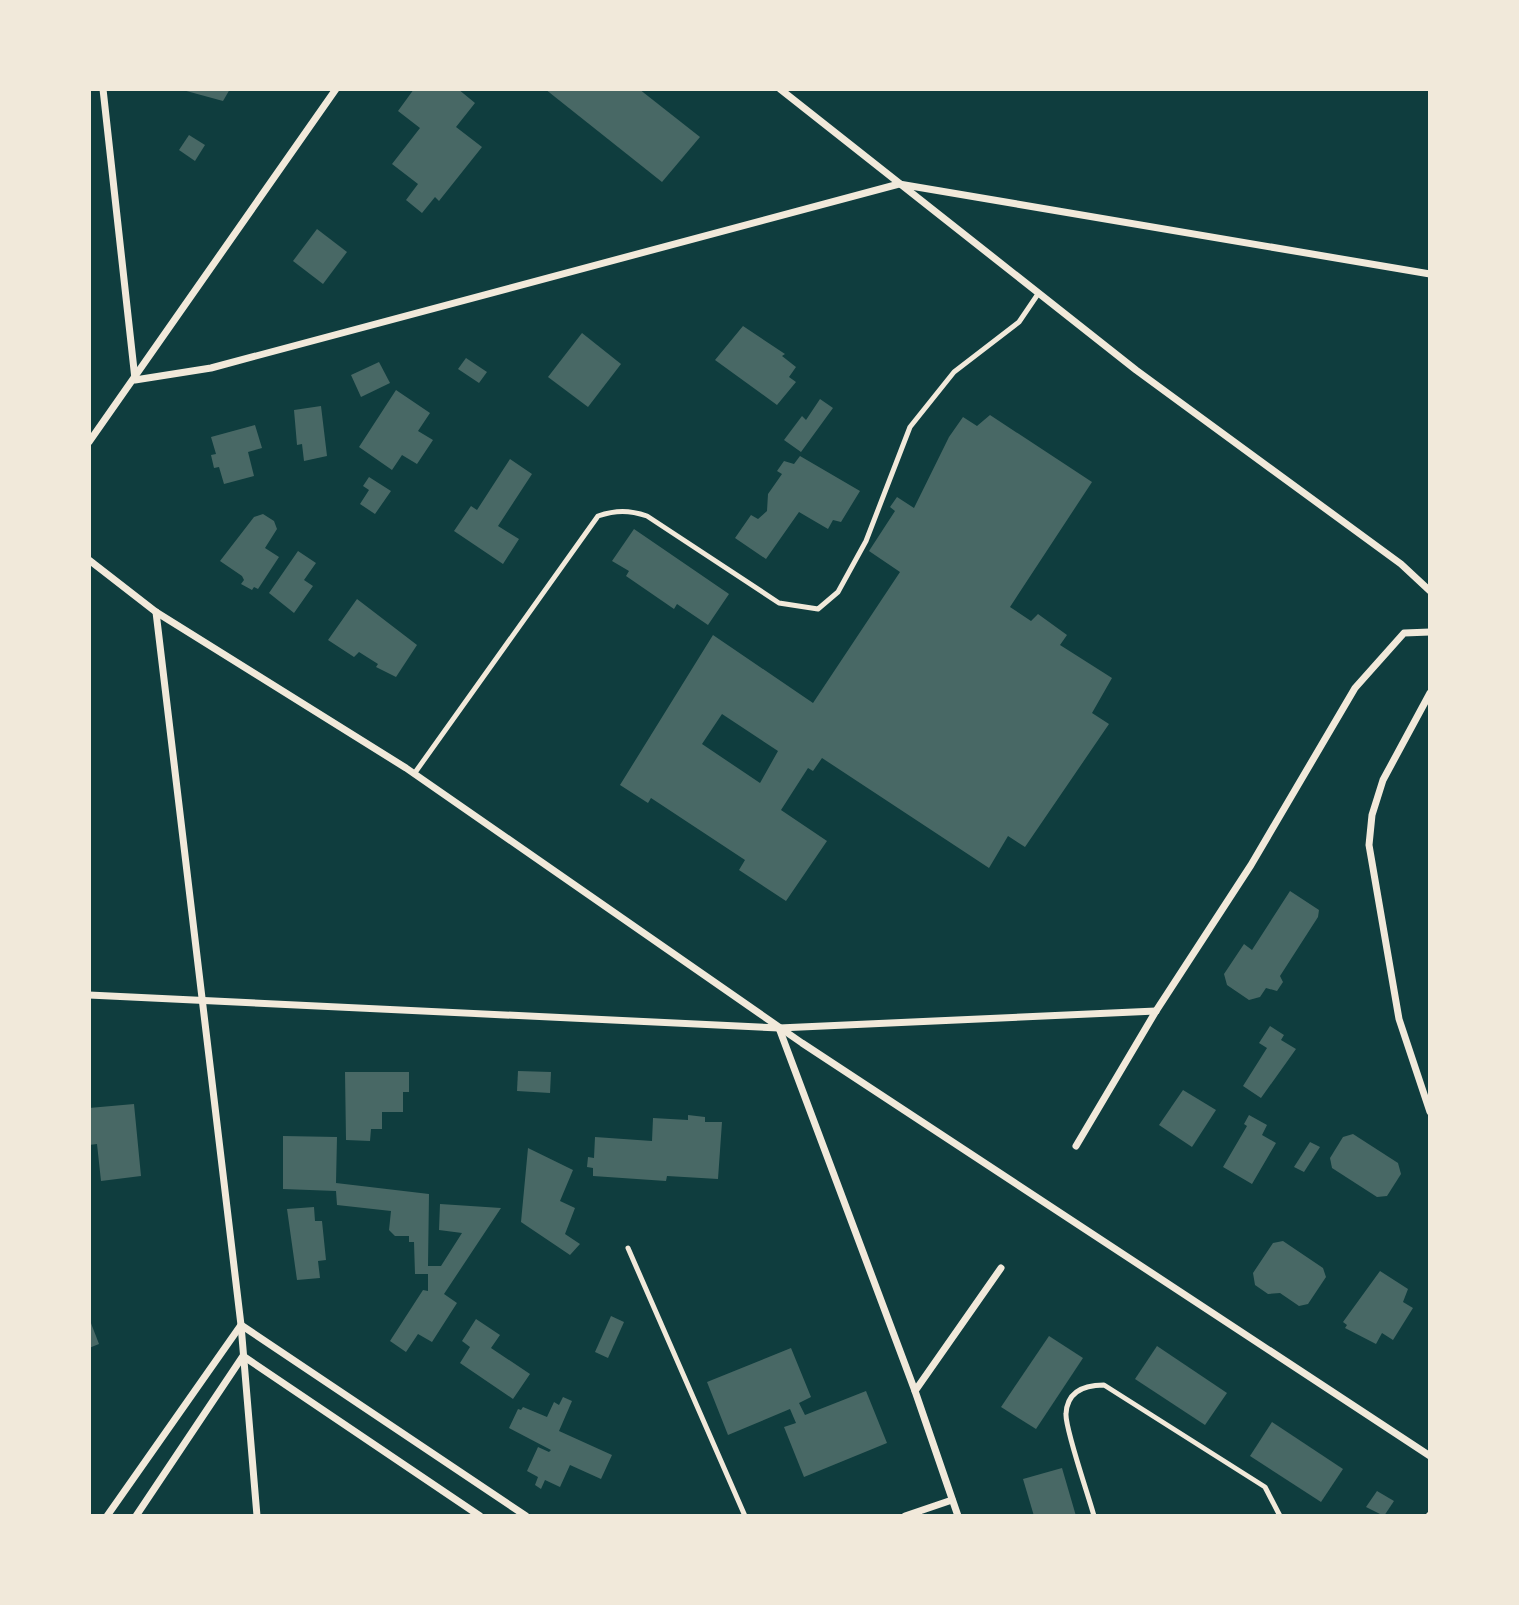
<svg xmlns="http://www.w3.org/2000/svg" width="1519" height="1605" font-family="Commissioner,sans-serif">
<style>
.building{fill:#486865;fill-rule:evenodd}
.lines{fill:none;stroke-linecap:round;stroke-linejoin:round}
.service{stroke:#f1e9da;stroke-width:5}
.minor{stroke:#f1e9da;stroke-width:7}
</style>
<rect width="100%" height="100%" fill="#0f3d3e"/>
<!-- building -->
<g class="building">
<polygon points="179,89 230,89 223,101"/>
<polygon points="414,89 458,89 475,103 456,127 482,147 439,201 435,197 422,213 406,200 418,184 392,164 420,128 398,111"/>
<polygon points="545,89 639,89 700,137 662,182"/>
<polygon points="189,135 205,145 195,161 179,150"/>
<polygon points="317,229 347,252 323,284 293,261"/>
<polygon points="743,326 785,354 782,356 796,367 789,377 796,382 777,405 715,360"/>
<polygon points="582,333 621,364 588,407 548,377"/>
<polygon points="466,358 487,372 479,383 458,369"/>
<polygon points="379,362 390,383 361,397 351,375"/>
<polygon points="396,390 430,413 418,431 433,440 417,464 402,455 392,470 359,447"/>
<polygon points="820,399 833,408 801,452 784,440 802,416 806,420"/>
<polygon points="321,406 327,456 304,461 302,444 297,445 294,410"/>
<path d="M990 415 1092 482 1010 607 1031 621 1038 614 1067 635 1060 645 1112 678 1092 713 1109 724 1025 847 1008 836 989 868 822 758 813 771 808 768 781 810 827 841 786 901 739 870 745 860 651 798 648 803 620 785 713 635 813 703 900 572 869 551 895 511 890 507 897 497 914 508 949 437 963 417 977 426ZM722 714 778 751 760 783 702 744Z"/>
<polygon points="255,425 262,448 248,452 254,476 224,484 219,467 214,468 211,455 216,454 211,437"/>
<polygon points="800,456 860,491 841,522 833,520 828,529 799,512 766,559 735,538 751,515 758,519 767,511 768,494 782,474 777,471 784,461 794,464"/>
<polygon points="510,459 532,474 498,526 519,539 503,564 454,531 471,506 477,510"/>
<polygon points="369,477 391,491 375,514 360,504 369,490 363,486"/>
<polygon points="263,514 274,521 277,529 265,548 279,557 258,589 254,587 252,590 241,584 244,580 242,576 220,561 254,517"/>
<polygon points="634,529 729,594 708,625 677,604 674,609 626,576 629,571 612,561"/>
<polygon points="298,551 316,563 304,580 313,586 294,613 269,593"/>
<polygon points="357,599 417,645 396,677 376,667 378,664 359,652 354,657 328,640"/>
<polygon points="1290,891 1319,910 1318,917 1280,976 1283,982 1277,991 1266,988 1260,997 1249,1000 1227,985 1224,974 1244,944 1252,950"/>
<polygon points="1270,1026 1284,1035 1281,1040 1296,1049 1261,1098 1243,1086 1267,1048 1259,1043"/>
<polygon points="518,1071 551,1072 550,1093 517,1091"/>
<polygon points="345,1072 409,1072 409,1092 403,1092 403,1112 382,1112 382,1129 371,1129 370,1141 346,1140"/>
<polygon points="1183,1090 1216,1110 1192,1147 1159,1125"/>
<polygon points="134,1104 141,1176 101,1181 97,1144 89,1145 89,1108"/>
<polygon points="688,1115 705,1117 705,1122 722,1122 718,1179 667,1176 666,1181 593,1176 593,1168 587,1167 588,1157 594,1158 595,1137 652,1141 653,1118 688,1120"/>
<polygon points="1249,1115 1267,1125 1262,1135 1276,1143 1252,1184 1223,1167 1247,1126 1244,1124"/>
<polygon points="1353,1134 1398,1163 1401,1174 1387,1196 1377,1197 1332,1168 1330,1158 1343,1137"/>
<polygon points="283,1136 337,1137 336,1183 429,1194 428,1266 441,1266 462,1233 439,1230 440,1204 501,1208 444,1294 457,1303 432,1342 418,1334 406,1352 390,1341 423,1290 428,1291 428,1274 415,1274 414,1242 409,1242 409,1236 395,1236 389,1230 391,1211 337,1205 336,1191 283,1189"/>
<polygon points="1310,1142 1320,1147 1304,1172 1294,1167"/>
<polygon points="528,1148 573,1170 560,1201 575,1208 565,1234 580,1244 570,1255 521,1222"/>
<polygon points="314,1207 315,1221 322,1221 326,1260 318,1261 320,1278 297,1280 287,1209"/>
<polygon points="1283,1241 1323,1268 1326,1277 1308,1304 1299,1306 1280,1293 1268,1294 1255,1285 1253,1273 1273,1243"/>
<polygon points="1380,1271 1408,1289 1403,1302 1413,1308 1393,1340 1382,1333 1376,1344 1345,1328 1347,1325 1343,1322"/>
<polygon points="611,1316 624,1322 608,1358 595,1352"/>
<polygon points="89,1318 99,1344 89,1348"/>
<polygon points="476,1319 500,1335 491,1348 530,1374 513,1399 460,1363 470,1347 462,1341"/>
<polygon points="1049,1336 1083,1358 1036,1429 1001,1407"/>
<polygon points="1157,1346 1227,1393 1205,1425 1135,1379"/>
<polygon points="791,1348 811,1397 799,1403 805,1415 866,1391 887,1443 804,1477 784,1427 796,1423 790,1409 728,1435 707,1382"/>
<polygon points="563,1397 572,1401 559,1431 612,1455 601,1479 570,1465 560,1487 545,1480 541,1489 535,1485 538,1477 527,1471 538,1447 549,1452 551,1450 509,1428 518,1409 521,1410 523,1407 547,1417 554,1402 559,1405"/>
<polygon points="1272,1422 1343,1469 1321,1502 1250,1456"/>
<polygon points="1062,1468 1076,1516 1034,1516 1023,1479"/>
<polygon points="1377,1491 1394,1501 1384,1516 1366,1507"/>
</g>
<g class="lines">
<!-- service -->
<g class="service">
<path d="M414 774 598 516C616 510 629 510 647 516L779 603 818 609 838 592 866 541 910 427 954 372 1019 322 1038 294"/>
<polyline points="628,1248 745,1516"/>
<path d="M1094 1516C1089 1497 1065 1429 1066 1414 1067 1391 1085 1385 1104 1385L1265 1487 1280 1516"/>
</g>
<!-- minor -->
<g class="minor">
<polyline points="103,89 135,379"/>
<polyline points="780,89 1136,370 1401,564 1430,591"/>
<polyline points="135,380 211,368 899,184 1430,274"/>
<polyline points="89,442 336,89"/>
<polyline points="89,560 156,612 406,768 802,1043 1430,1456"/>
<polyline points="156,612 241,1325 257,1516"/>
<polyline points="1430,693 1383,780 1372,815 1369,845 1399,1019 1430,1112"/>
<polyline points="89,995 779,1028 1156,1011"/>
<polyline points="779,1028 915,1391"/>
<polyline points="1076,1146 1156,1011 1251,865 1355,688 1404,633 1430,632"/>
<polyline points="107,1516 241,1325 526,1516"/>
<polyline points="136,1516 243,1356 480,1516"/>
<polyline points="905,1516 952,1500"/>
<polyline points="958,1516 915,1391 1001,1268"/>
<polyline points="1429,1516 1430,1515"/>
</g>
</g>
<!-- border -->
<rect width="1519" height="1605" fill="none" stroke="#f1e9da" stroke-width="182"/>
</svg>
